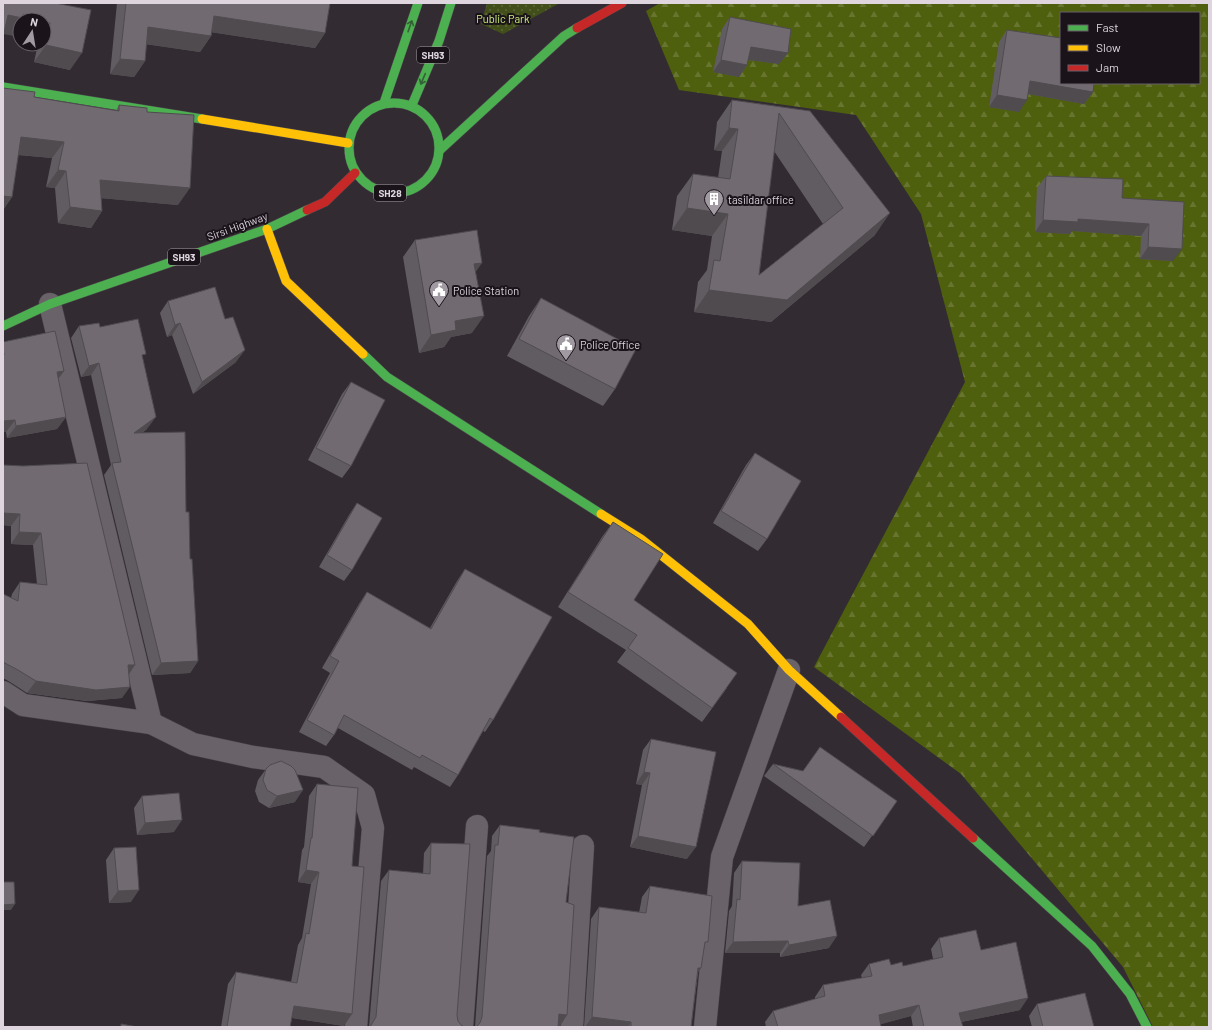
<svg xmlns="http://www.w3.org/2000/svg" width="1212" height="1030" font-family="Barlow,sans-serif">
<style>
.green{fill:url(#green-dots)}
.forest{fill:url(#forest-firs);fill-rule:evenodd}
.lines{fill:none;stroke-linecap:round;stroke-linejoin:round}
.street-casing{stroke:#4d474d;stroke-width:23}
.fast-casing{stroke:#4d474d;stroke-width:10}
.slow-casing{stroke:#4d474d;stroke-width:10}
.jam-casing{stroke:#4d474d;stroke-width:10}
.street{stroke:#696369;stroke-width:22}
.fast{stroke:#4caf50;stroke-width:9}
.slow{stroke:#ffc107;stroke-width:9}
.jam{stroke:#c62828;stroke-width:9}
.wall{fill:#615c61;fill-rule:evenodd}
.shaded-wall{fill:#4f4b4f}
.building{fill:#716b71;stroke:#4f4b4f;fill-rule:evenodd}
.oneway{stroke:#336135}
.labels{text-anchor:middle;dominant-baseline:central;stroke-width:4;stroke-linejoin:round;paint-order:stroke}
.shield{fill:#1a131a;stroke:#a39ba3;stroke-width:1}
.shield-label{font-size:10px;font-weight:bold;fill:#ded5de}
.park-label{font-size:11px;fill:#ceef7e;stroke:#1a131a}
.poi-label{font-size:11px;fill:#ded5de;stroke:#1a131a;text-anchor:start}
.street-label{font-size:11px;fill:#ded5de;stroke:#1a131a}
</style>
<defs>
<pattern id="green-dots" width="8" height="8" patternUnits="userSpaceOnUse"><rect width="8" height="8" fill="#424f1b"/><path d="M2 2h.1M6 6h.1" fill="none" stroke="#5d673c" stroke-width="1.8" stroke-linecap="round"/></pattern>
<pattern id="forest-firs" width="22" height="20" patternUnits="userSpaceOnUse"><rect width="22" height="20" fill="#4e5f0d"/><path d="M5 1l3.5 6h-7zM16 11l3.5 6h-7z" fill="#677530"/></pattern>
</defs>
<rect width="100%" height="100%" fill="#322c32"/>
<!-- green -->
<polygon class="green" points="487,3 560,3 503,34 481,24"/>
<!-- forest -->
<path class="forest" d="M660 3H1209V1027H1153L1123 967 961 774 814 667 965 382 921 214 856 115 679 90 646 11ZM1061 13H1199V83H1061Z"/>
<g class="lines">
<!-- street casing -->
<g class="street-casing">
<g id="street">
<polyline points="50,304 151,723 193,744 253,757 324,767 364,795 373,828 356,1027"/>
<polyline points="3,692 23,705 151,723"/>
<polyline points="462,1027 477,826"/>
<polyline points="572,1027 583,846"/>
<polyline points="705,1027 722,857 789,670"/>
</g>
</g>
<!-- fast casing -->
<g class="fast-casing">
<g id="fast">
<polyline points="3,87 202,119"/>
<circle cx="394" cy="148" r="45"/>
<polyline points="384,103 418,3"/>
<polyline points="412,105 439,41 451,3"/>
<polyline points="440,150 564,36 577,28"/>
<polyline points="3,326 50,304 267,229 307,210"/>
<polyline points="363,354 387,377 601,514"/>
<polyline points="973,838 1092,946 1130,994 1147,1027"/>
</g>
</g>
<!-- slow casing -->
<g class="slow-casing">
<g id="slow">
<polyline points="202,119 348,143"/>
<polyline points="267,229 286,281 363,354"/>
<polyline points="601,514 641,539 748,624 789,670 841,717"/>
</g>
</g>
<!-- jam casing -->
<g class="jam-casing">
<g id="jam">
<polyline points="577,28 622,3"/>
<polyline points="307,210 325,202 355,173"/>
<polyline points="841,717 973,838"/>
</g>
</g>
<!-- street -->
<use href="#street" class="street"/>
<!-- fast -->
<use href="#fast" class="fast"/>
<!-- slow -->
<use href="#slow" class="slow"/>
<!-- jam -->
<use href="#jam" class="jam"/>
</g>
<!-- wall -->
<g class="wall">
<polygon points="3,3 55,3 70,70 34,62 38,44 44,44 44,20 4,34"/>
<polygon points="117,3 330,3 325,33 315,48 211,32 211,36 200,52 146,44 145,61 134,77 110,74"/>
<polygon points="730,17 788,53 779,64 748,60 747,65 739,77 713,72 722,29"/>
<polygon points="1007,30 1093,92 1084,104 1028,94 1019,112 989,107 999,42"/>
<polygon points="3,88 34,97 116,111 119,105 147,112 178,205 101,198 102,211 91,228 58,223 55,188 46,187 52,158 18,155 12,197 3,210"/>
<path d="M732 100 810 111 875 235 771 322 694 312 698 282 707 270 712 236 672 230 677 196 693 174 718 178 722 151 714 150 717 122ZM774 151 823 224 759 275Z"/>
<polygon points="1046,176 1122,198 1184,202 1173,261 1140,259 1141,236 1072,231 1070,234 1035,232 1037,188"/>
<polygon points="415,240 475,272 472,333 451,337 444,347 419,353 403,257"/>
<polygon points="541,298 615,389 603,406 507,356 529,316"/>
<polygon points="168,301 236,362 193,394 172,335 167,337 160,313"/>
<polygon points="79,326 100,327 143,358 147,429 142,433 186,512 198,661 190,673 152,675 104,475 111,465 91,375 81,377 71,338"/>
<polygon points="3,342 64,371 58,379 66,417 57,429 7,438 6,432 3,432"/>
<polygon points="351,382 351,466 342,478 308,460 342,394"/>
<polygon points="755,453 767,539 758,551 713,523 746,465"/>
<polygon points="3,465 135,665 129,674 122,698 87,701 27,693 10,682 3,678 3,594 11,598 12,594 20,582 37,584 33,545 11,544 11,526 3,525"/>
<polygon points="357,503 352,570 344,581 319,567 349,515"/>
<polygon points="613,522 634,600 727,688 702,722 617,662 626,650 558,607 602,537"/>
<polygon points="465,569 493,720 485,732 483,731 458,775 450,787 414,767 412,770 338,728 334,735 326,746 299,732 330,673 322,668 359,604 367,592 430,628 457,581"/>
<polygon points="651,739 687,859 630,847 642,785 636,784 643,750"/>
<polygon points="773,764 897,801 864,847 764,776"/>
<polygon points="266,769 295,802 269,808 259,802 255,791 258,780"/>
<polygon points="317,784 352,866 344,1026 292,1018 290,1027 221,1027 228,984 236,972 291,982 298,945 302,938 311,884 298,882 302,850 304,847 309,796"/>
<polygon points="142,796 174,832 137,835 134,808"/>
<polygon points="500,825 539,832 566,902 567,1015 560,1026 558,1025 558,1027 475,1027 487,856 491,851 492,836"/>
<polygon points="431,843 457,1015 458,1021 462,1026 465,1027 369,1027 381,881 389,870 423,874 424,853"/>
<polygon points="114,848 131,902 109,903 106,860"/>
<polygon points="742,861 798,906 829,948 780,957 780,953 725,953 729,911 732,906 734,873"/>
<polygon points="650,886 705,946 698,973 691,1027 584,1027 591,919 599,907 639,913 642,897"/>
<polygon points="939,938 981,950 1020,1010 961,1022 963,1027 913,1027 911,1016 880,1024 881,1027 766,1027 765,1022 773,1011 815,999 815,997 823,985 862,978 861,975 869,964 903,966 933,959 931,949"/>
<polygon points="1037,1004 1094,1027 1032,1027 1029,1016"/>
</g>
<!-- shaded-wall -->
<g class="shaded-wall">
<polygon points="8,15 32,20 20,20 20,37 3,34"/>
<polygon points="214,16 325,33 315,48 203,31"/>
<polygon points="44,22 50,23 44,33"/>
<polygon points="148,27 211,36 200,52 137,43"/>
<polygon points="46,45 82,53 70,70 34,62"/>
<polygon points="751,47 788,53 779,64 742,59"/>
<polygon points="120,59 145,61 134,77 110,74"/>
<polygon points="721,60 747,65 739,77 713,72"/>
<polygon points="1030,81 1093,92 1084,104 1022,93"/>
<polygon points="997,95 1027,100 1019,112 989,107"/>
<polygon points="729,128 738,129 722,151 714,150"/>
<polygon points="21,137 64,142 52,158 9,154"/>
<polygon points="58,170 66,171 55,188 46,187"/>
<polygon points="100,180 190,188 178,205 88,197"/>
<polygon points="3,196 12,197 3,210"/>
<polygon points="70,207 102,211 91,228 58,223"/>
<polygon points="687,208 728,214 712,236 672,230"/>
<polygon points="890,213 875,235 771,322 694,312 709,290 787,300"/>
<polygon points="1078,219 1149,224 1141,236 1072,231 1070,234 1035,232 1043,220"/>
<polygon points="1148,247 1182,249 1173,261 1140,259"/>
<polygon points="482,263 470,280 474,264"/>
<polygon points="484,316 472,333 451,337 444,347 419,353 431,335 455,321"/>
<polygon points="180,323 172,335 167,337 175,325"/>
<polygon points="245,350 236,362 193,394 202,382"/>
<polygon points="99,363 91,375 81,377 89,366"/>
<polygon points="64,371 56,382 57,372"/>
<polygon points="66,417 57,429 7,438 16,426"/>
<polygon points="156,417 147,429 126,444 134,433"/>
<polygon points="15,420 6,432 3,432 3,421"/>
<polygon points="3,513 20,514 11,526 3,525"/>
<polygon points="19,532 41,533 33,545 11,544"/>
<polygon points="198,661 190,673 152,675 161,663"/>
<polygon points="128,665 135,665 127,677"/>
<polygon points="36,681 130,687 122,698 87,701 27,693"/>
<polygon points="644,772 650,773 642,785 636,784"/>
<polygon points="303,790 295,802 269,808 277,796"/>
<polygon points="182,820 174,832 137,835 145,823"/>
<polygon points="638,836 696,847 687,859 630,847"/>
<polygon points="306,870 319,872 311,884 298,882"/>
<polygon points="139,890 131,902 109,903 118,891"/>
<polygon points="15,904 11,910 3,910 3,905"/>
<polygon points="837,936 829,948 780,957 789,945"/>
<polygon points="788,941 780,953 725,953 733,942"/>
<polygon points="698,968 701,968 693,980"/>
<polygon points="1028,998 1020,1010 951,1024 959,1013"/>
<polygon points="919,1005 911,1016 871,1027 879,1015"/>
<polygon points="294,1006 352,1014 344,1026 286,1017"/>
<polygon points="559,1014 567,1015 560,1026 552,1025"/>
<polygon points="592,1017 631,1022 628,1027 585,1027"/>
</g>
<!-- building -->
<g class="building">
<polygon points="3,3 55,3 91,10 82,53 46,45 50,23 44,22 44,20 32,20 8,15 3,37"/>
<polygon points="126,3 330,3 325,33 214,16 211,36 148,27 145,61 120,59"/>
<polygon points="730,17 791,29 788,53 751,47 747,65 721,60"/>
<polygon points="1007,30 1061,38 1061,83 1094,83 1093,92 1030,81 1027,100 997,95"/>
<polygon points="3,88 35,92 34,97 119,111 119,105 147,108 147,112 194,115 190,188 100,180 102,211 70,207 66,171 58,170 64,142 21,137 12,197 3,196"/>
<path d="M732 100 810 111 890 213 787 300 709 290 714 260 720 261 728 214 687 208 693 174 730 179 738 129 729 128ZM779 113 843 208 759 275Z"/>
<polygon points="1046,176 1123,179 1122,198 1184,202 1182,249 1148,247 1149,224 1078,219 1078,222 1043,220"/>
<polygon points="477,230 482,263 474,264 484,316 455,321 456,330 431,335 415,240"/>
<polygon points="215,287 225,319 233,317 245,350 202,382 180,323 175,325 168,301"/>
<polygon points="541,298 636,349 615,389 519,339"/>
<polygon points="138,319 146,354 142,355 156,417 134,433 185,432 186,512 189,512 190,559 192,559 198,661 161,663 112,463 121,462 99,363 89,366 79,326 99,323 100,327"/>
<polygon points="55,331 64,371 57,372 66,417 16,426 15,420 3,421 3,356 4,355 3,349 3,342"/>
<polygon points="351,382 385,400 351,466 316,448"/>
<polygon points="755,453 801,481 767,539 721,511"/>
<polygon points="87,463 135,665 128,665 130,687 96,690 36,681 18,670 3,662 3,594 18,601 20,582 47,585 41,533 19,532 20,514 3,513 3,465 23,466"/>
<polygon points="357,503 382,518 352,570 327,555"/>
<polygon points="613,522 663,554 634,600 737,673 712,708 628,648 637,635 568,592"/>
<polygon points="465,569 552,617 493,720 490,718 458,775 422,755 420,758 344,715 334,735 307,720 339,661 330,656 367,592 431,629"/>
<polygon points="651,739 716,752 696,847 638,836 650,773 644,772"/>
<polygon points="820,747 897,801 873,836 773,764 803,771"/>
<polygon points="281,761 291,766 295,770 303,790 277,796 267,790 263,780 266,769 270,765"/>
<polygon points="317,784 358,788 352,866 364,867 352,1014 294,1006 290,1027 227,1027 236,972 297,983 306,933 309,934 319,872 306,870 311,838 312,838"/>
<polygon points="179,793 182,820 145,823 142,796"/>
<polygon points="500,825 540,830 539,832 574,837 566,902 574,905 567,1015 559,1014 558,1027 476,1027 480,1023 482,1017 495,845 498,845"/>
<polygon points="431,843 470,844 457,1015 458,1021 462,1026 465,1027 370,1027 376,1017 389,870 430,874"/>
<polygon points="136,847 139,890 118,891 114,848"/>
<polygon points="742,861 800,863 798,906 830,900 837,936 789,945 788,941 733,942 737,899 740,900"/>
<polygon points="3,882 14,882 15,904 3,905"/>
<polygon points="650,886 712,896 708,942 705,942 701,968 698,968 691,1027 631,1027 631,1022 592,1017 599,907 646,913"/>
<polygon points="976,930 981,950 1016,942 1028,998 959,1013 963,1027 924,1027 919,1005 879,1015 881,1027 778,1027 773,1011 825,996 823,985 872,976 869,964 889,959 891,965 902,962 903,966 943,957 939,938"/>
<polygon points="1085,993 1094,1027 1043,1027 1037,1004"/>
<polygon points="121,1024 138,1027 121,1027"/>
</g>
<!-- one-way arrows -->
<defs><path id="oneway-shaft" d="M-6 0H5M1.5-3L5.5 0L1.5 3" fill="none" stroke-width="1.6" stroke-linecap="round" stroke-linejoin="round"/></defs>
<g class="oneway">
<use href="#oneway-shaft" transform="translate(410 26) rotate(-71)"/>
<use href="#oneway-shaft" transform="translate(423 79) rotate(113)"/>
</g>
<!-- icons -->
<defs>
<g id="building-pin" transform="scale(1)"><path d="M0 17L-7.5 6A9.5 9.5 0 1 1 7.5 6Z" fill="#a29aa2" stroke="#1a131a"/><path d="M-4-6H4V6H1V3H-1V6H-4ZM-2.5-4.3h1.7v1.8h-1.7ZM.8-4.3h1.7v1.8H.8ZM-2.5-1h1.7V.8h-1.7ZM.8-1h1.7V.8H.8Z" fill="#fff"/></g>
<g id="civic-pin" transform="scale(1)"><path d="M0 17L-7.5 6A9.5 9.5 0 1 1 7.5 6Z" fill="#a29aa2" stroke="#1a131a"/><path d="M-.6-6.5H3V-4.5H.6V-3L4-1V1h2V6H-6V1h2V-1L-.6-3ZM-1.2 2.5V6h2.4V2.5Z" fill="#fff"/></g>
</defs>
<g fill-rule="evenodd">
<use href="#building-pin" x="714" y="199"/>
<use href="#civic-pin" x="439" y="290"/>
<use href="#civic-pin" x="566" y="344"/>
</g>
<g class="labels">
<!-- shield labels -->
<g class="shield">
<rect x="417" y="47" width="32" height="16" rx="3"/>
<rect x="374" y="185" width="32" height="16" rx="3"/>
<rect x="168" y="249" width="32" height="16" rx="3"/>
</g>
<g class="shield-label">
<text x="433" y="55">SH93</text>
<text x="390" y="193">SH28</text>
<text x="184" y="257">SH93</text>
</g>
<!-- park labels -->
<g class="park-label">
<text x="503" y="18">Public Park</text>
</g>
<!-- poi labels -->
<g class="poi-label">
<text x="728" y="199">tasildar office</text>
<text x="453" y="290">Police Station</text>
<text x="580" y="344">Police Office</text>
</g>
<!-- street labels -->
<g class="street-label">
<text transform="translate(237 226) rotate(-20)">Sirsi Highway</text>
</g>
</g>
<!-- border -->
<rect width="1212" height="1030" fill="none" stroke="#ded5de" stroke-width="8"/>
<!-- legend -->
<rect x="1060" y="12" width="140" height="72" fill="#1a131a" stroke="#686168"/>
<rect x="1068" y="25" width="20" height="6" fill="#4caf50" stroke="#686168"/>
<text x="1096" y="32" font-size="12" fill="#ded5de">Fast</text>
<rect x="1068" y="45" width="20" height="6" fill="#ffc107" stroke="#686168"/>
<text x="1096" y="52" font-size="12" fill="#ded5de">Slow</text>
<rect x="1068" y="65" width="20" height="6" fill="#c62828" stroke="#686168"/>
<text x="1096" y="72" font-size="12" fill="#ded5de">Jam</text>
<!-- north arrow -->
<g transform="translate(32 32) rotate(12)"><circle r="19" fill="#1a131a" stroke="#686168"/>
<path d="M0-3L7 15L0 10L-7 15Z" fill="#a29aa2"/>
<text y="-6" font-size="11" font-weight="bold" text-anchor="middle" fill="#ded5de">N</text>
</g>
</svg>
